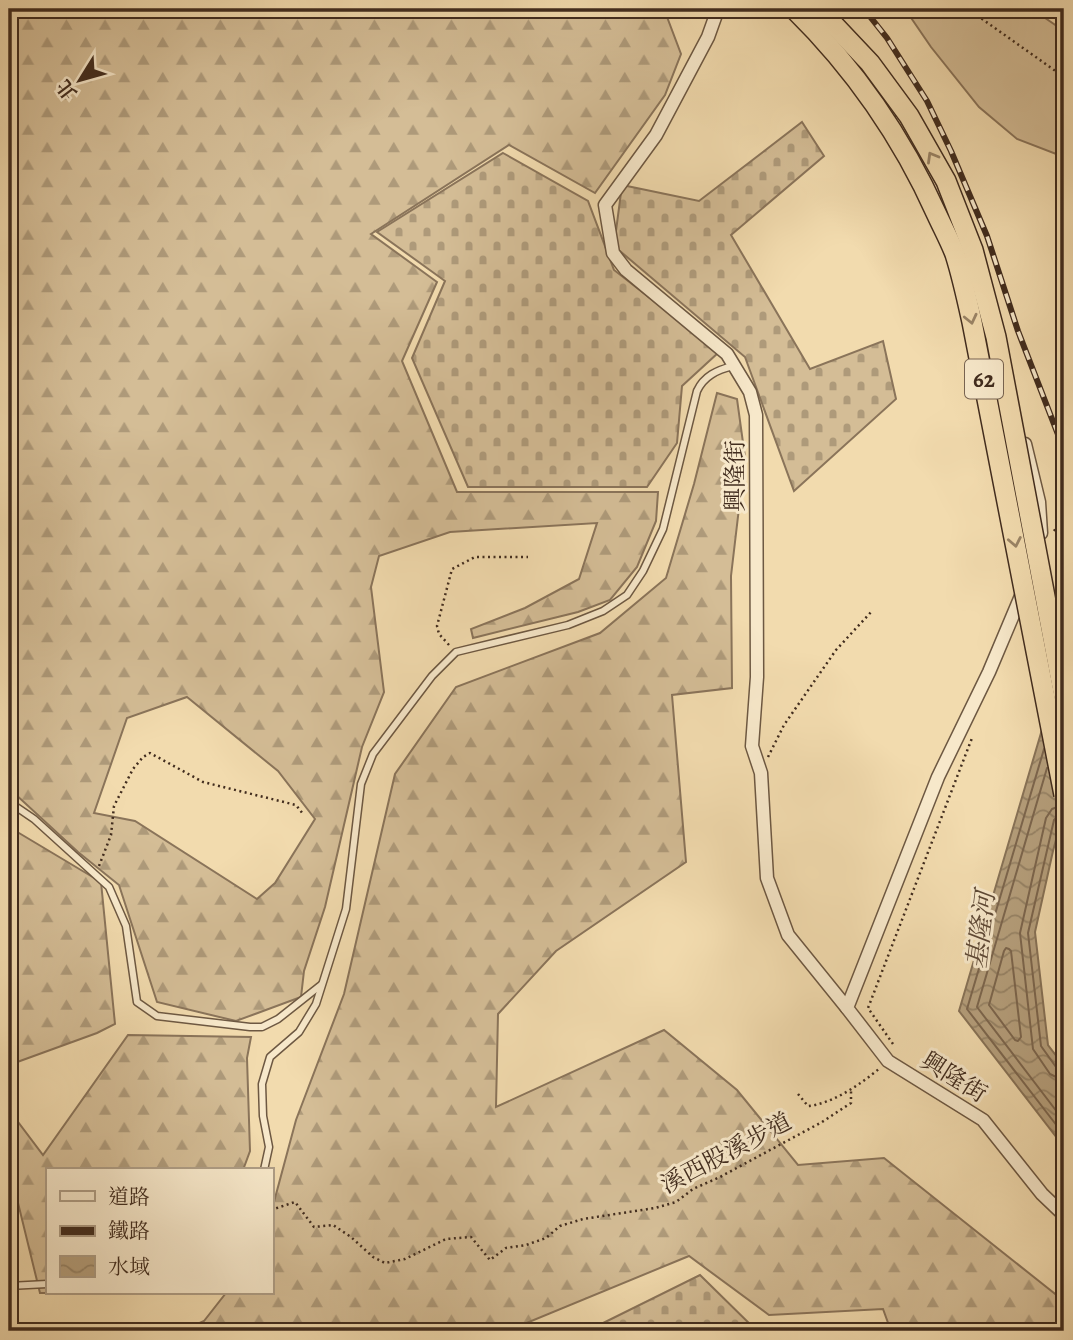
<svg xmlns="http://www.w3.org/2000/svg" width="1073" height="1340" font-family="Alegreya,'Noto Serif TC',serif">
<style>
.grass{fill:#d4bd96;stroke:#8a745a;stroke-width:2}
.forest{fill:url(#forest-firs);stroke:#8a745a;stroke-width:2;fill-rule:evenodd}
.cemetery{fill:url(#cemetery-stones);stroke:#8a745a;stroke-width:2}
.water{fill:url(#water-waves);stroke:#877257;stroke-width:2}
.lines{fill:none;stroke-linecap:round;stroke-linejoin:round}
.shore{stroke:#7c664e;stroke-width:2}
.service-casing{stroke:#6d5842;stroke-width:9}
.minor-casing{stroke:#6d5842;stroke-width:15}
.path{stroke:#412c1e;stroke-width:2.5;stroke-dasharray:2 3.5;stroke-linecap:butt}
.service{stroke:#f7e8ca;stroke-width:6}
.minor{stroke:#f7e8ca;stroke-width:12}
.rail-casing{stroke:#412c1e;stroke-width:6}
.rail{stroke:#f7e8ca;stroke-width:3.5;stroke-dasharray:10;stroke-linecap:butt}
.trunk-bridge-casing{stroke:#412c1e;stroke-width:22;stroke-linecap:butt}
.trunk-bridge{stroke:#f2dbae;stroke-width:19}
.oneway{stroke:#9a8466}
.labels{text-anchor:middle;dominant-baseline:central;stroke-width:6;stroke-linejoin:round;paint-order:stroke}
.shield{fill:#f7e8ca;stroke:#786452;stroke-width:2}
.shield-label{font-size:23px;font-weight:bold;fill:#412c1e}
.street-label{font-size:24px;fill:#412c1e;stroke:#f7e8ca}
.water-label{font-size:26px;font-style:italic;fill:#5e4936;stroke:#f7e8ca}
</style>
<defs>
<pattern id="forest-firs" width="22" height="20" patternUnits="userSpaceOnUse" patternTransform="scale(1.75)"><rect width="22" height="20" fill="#d4bd96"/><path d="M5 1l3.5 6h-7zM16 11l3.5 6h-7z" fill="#ae9a7a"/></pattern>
<pattern id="cemetery-stones" width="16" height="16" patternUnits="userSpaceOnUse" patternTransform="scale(1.75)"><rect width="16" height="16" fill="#d4bd96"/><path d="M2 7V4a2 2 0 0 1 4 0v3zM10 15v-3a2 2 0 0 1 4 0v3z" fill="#ae9a7a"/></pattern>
<pattern id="water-waves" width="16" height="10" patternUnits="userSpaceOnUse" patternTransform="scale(1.75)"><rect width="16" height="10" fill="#b6a07d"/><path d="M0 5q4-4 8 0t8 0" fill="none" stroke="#968366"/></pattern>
</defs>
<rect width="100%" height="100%" fill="#f2dbae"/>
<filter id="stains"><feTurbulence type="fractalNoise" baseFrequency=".00286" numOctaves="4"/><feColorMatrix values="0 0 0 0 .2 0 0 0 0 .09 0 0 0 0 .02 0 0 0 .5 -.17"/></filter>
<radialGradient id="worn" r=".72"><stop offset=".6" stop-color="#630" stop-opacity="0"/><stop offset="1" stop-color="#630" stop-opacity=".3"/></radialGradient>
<!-- grass -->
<polygon class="grass" points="905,9 1032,9 1064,31 1064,157 1017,139 979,107 931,47"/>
<!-- forest -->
<g class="forest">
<path d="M9 9H664L681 54 665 95 595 193 509 145 371 234 437 282 402 361 457 492H658L656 521 637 567 610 600 578 612 473 638 471 629 525 608 579 579 597 523 450 532 379 556 371 587 384 692 362 747 325 907 304 971 301 997 236 1021 157 1002 119 885 78 852 13 792 9 789ZM187 697 278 771 315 819 275 883 257 899 135 821 94 813 127 718Z"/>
<polygon points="717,393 737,399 745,457 731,576 732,688 672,695 686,862 556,951 498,1014 496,1107 664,1030 737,1090 798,1165 884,1158 1064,1301 1064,1331 891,1331 883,1309 769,1315 689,1256 507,1331 297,1331 283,1325 273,1331 182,1331 204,1321 226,1293 271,1293 271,1213 296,1120 344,994 395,774 456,687 600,633 666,578 694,484"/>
<polygon points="19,833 101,882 115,1024 97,1033 9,1065 9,844"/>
<polygon points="128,1035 251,1037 247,1058 250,1151 243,1170 47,1170 47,1293 40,1293 9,1166 9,1110 43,1155"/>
</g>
<!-- cemetery -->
<g class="cemetery">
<polygon points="802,122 824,156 731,235 810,369 883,341 896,399 794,491 745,357 614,246 622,185 699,201"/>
<polygon points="503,153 588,201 614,270 719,352 682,386 677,443 647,487 468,487 412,358 445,281 377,232"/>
<polygon points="700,1275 757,1331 587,1331"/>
</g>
<!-- water -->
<polygon class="water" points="1064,655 1064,810 1053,851 1035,932 1048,1045 1064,1066 1064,1147 959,1011"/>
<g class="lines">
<!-- shore -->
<g class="shore">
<polyline points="1044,749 967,1009 1064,1135"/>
<polyline points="1047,768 977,1007 1064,1121"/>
<polyline points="1060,806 1052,809 1046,818 1020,933 1033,1049 1050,1074 1056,1077 1064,1079"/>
<polyline points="1064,814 1058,816 1054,820 1028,933 1041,1046 1056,1067 1064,1070"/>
<polygon points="1006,948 1009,949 1011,951 1021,1037 1018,1041 1015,1040 989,1005 1004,951"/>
</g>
<!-- service casing -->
<g class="service-casing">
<g id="service">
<polyline points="9,802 34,819 109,887 126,926 137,1002 157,1016 250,1027 262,1027 278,1019 321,985"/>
<path d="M264 1170 269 1147 263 1116 262 1084 270 1057 299 1032 316 1004 346 909 361 784 373 754 432 676 456 652 568 625 603 611 627 595 643 571 663 529 697 391C704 376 717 370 733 366"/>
<polyline points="9,1286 47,1284"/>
</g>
</g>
<!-- minor casing -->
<g class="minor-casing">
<g id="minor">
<polyline points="718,9 708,37 656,135 605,205 613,253 626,270 727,354 750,392 756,415 757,677 752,746 761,773 767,878 788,935 847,1008"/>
<polyline points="843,47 880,95 890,112"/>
<polyline points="1025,444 1039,502 1041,533"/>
<polyline points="1024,589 989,672 938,777 847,1008 888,1061 983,1120 1042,1194 1064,1215"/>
</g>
</g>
<!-- path -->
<g class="path">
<polyline points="968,9 1064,77"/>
<polyline points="1054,531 1064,517"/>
<polyline points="449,645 439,634 437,626 452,569 475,557 528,557"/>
<polyline points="768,757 784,725 836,650 872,611"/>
<polyline points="99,866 111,835 114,806 133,769 143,757 150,753 203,782 296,805 303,814"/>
<polyline points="893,1044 868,1008 972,738"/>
<path d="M798 1094 808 1106C832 1104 861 1084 880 1068"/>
<polyline points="271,1210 295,1202 314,1227 333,1225 351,1237 373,1257 385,1263 405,1259 446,1239 471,1237 490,1260 506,1248 526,1245 546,1238 560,1226 583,1219 655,1208 676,1202 693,1189 720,1177 822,1122 851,1103 851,1088"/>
</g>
<!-- service -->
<use href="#service" class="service"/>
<!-- minor -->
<use href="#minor" class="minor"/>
<!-- rail casing -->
<g class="rail-casing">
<polyline id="rail" points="864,9 887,38 927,101 951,151 987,236 1018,331 1064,450"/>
</g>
<!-- rail -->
<use href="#rail" class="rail"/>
<!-- trunk-bridge casing -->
<g class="trunk-bridge-casing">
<g id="trunk-bridge">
<path d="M794 9C855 69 902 137 937 215 943 228 950 241 955 254 962 276 967 299 972 322L1064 795"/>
<polyline points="819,9 870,63 909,116 946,181 973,250 996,337 1064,697"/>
</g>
</g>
<!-- trunk-bridge -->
<use href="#trunk-bridge" class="trunk-bridge"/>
</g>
<!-- one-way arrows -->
<defs><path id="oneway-chevron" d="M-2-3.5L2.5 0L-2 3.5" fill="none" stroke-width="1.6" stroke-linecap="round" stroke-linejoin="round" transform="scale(1.75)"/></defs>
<g class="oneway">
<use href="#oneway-chevron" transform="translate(932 157) rotate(-120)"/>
<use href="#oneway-chevron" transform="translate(971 319) rotate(77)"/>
<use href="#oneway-chevron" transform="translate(1015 542) rotate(79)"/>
</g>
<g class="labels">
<!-- shield labels -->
<rect class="shield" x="965" y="359.5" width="38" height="39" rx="5"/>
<g class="shield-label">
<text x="984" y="379">62</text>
</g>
<!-- street labels -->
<g class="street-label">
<text transform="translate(735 476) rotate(-90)">興隆街</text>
<text transform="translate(954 1077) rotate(32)">興隆街</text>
<text transform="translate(726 1153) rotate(-28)">溪西股溪步道</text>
</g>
<!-- water labels -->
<g class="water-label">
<text transform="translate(981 930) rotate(-83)">基隆河</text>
</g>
</g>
<!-- margin -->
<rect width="1073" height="1340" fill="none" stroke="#f2dbae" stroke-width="35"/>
<rect x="10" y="10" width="1052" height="1319" fill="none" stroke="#412c1e" stroke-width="3.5"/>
<rect x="18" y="18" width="1038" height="1305" fill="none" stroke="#412c1e" stroke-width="2"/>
<!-- legend -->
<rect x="46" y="1168" width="228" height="126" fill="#f7e8ca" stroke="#ae9d85" stroke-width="2"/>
<rect x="60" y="1191" width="35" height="10" fill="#f7e8ca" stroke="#ae9d85" stroke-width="2"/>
<text x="108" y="1204" font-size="21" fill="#412c1e">道路</text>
<rect x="60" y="1226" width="35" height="10" fill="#412c1e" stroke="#ae9d85" stroke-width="2"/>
<text x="108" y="1238" font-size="21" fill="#412c1e">鐵路</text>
<rect x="60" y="1256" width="35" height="21" fill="url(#water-waves)" stroke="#ae9d85" stroke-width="2"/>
<text x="108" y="1274" font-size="21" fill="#412c1e">水域</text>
<!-- north arrow -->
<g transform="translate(80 80) rotate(233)" stroke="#f7e8ca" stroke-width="5" paint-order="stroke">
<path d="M0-5L12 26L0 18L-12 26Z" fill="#412c1e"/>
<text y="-10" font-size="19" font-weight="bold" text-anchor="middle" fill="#412c1e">北</text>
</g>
<rect width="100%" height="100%" filter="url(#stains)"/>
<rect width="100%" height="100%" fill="url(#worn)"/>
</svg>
